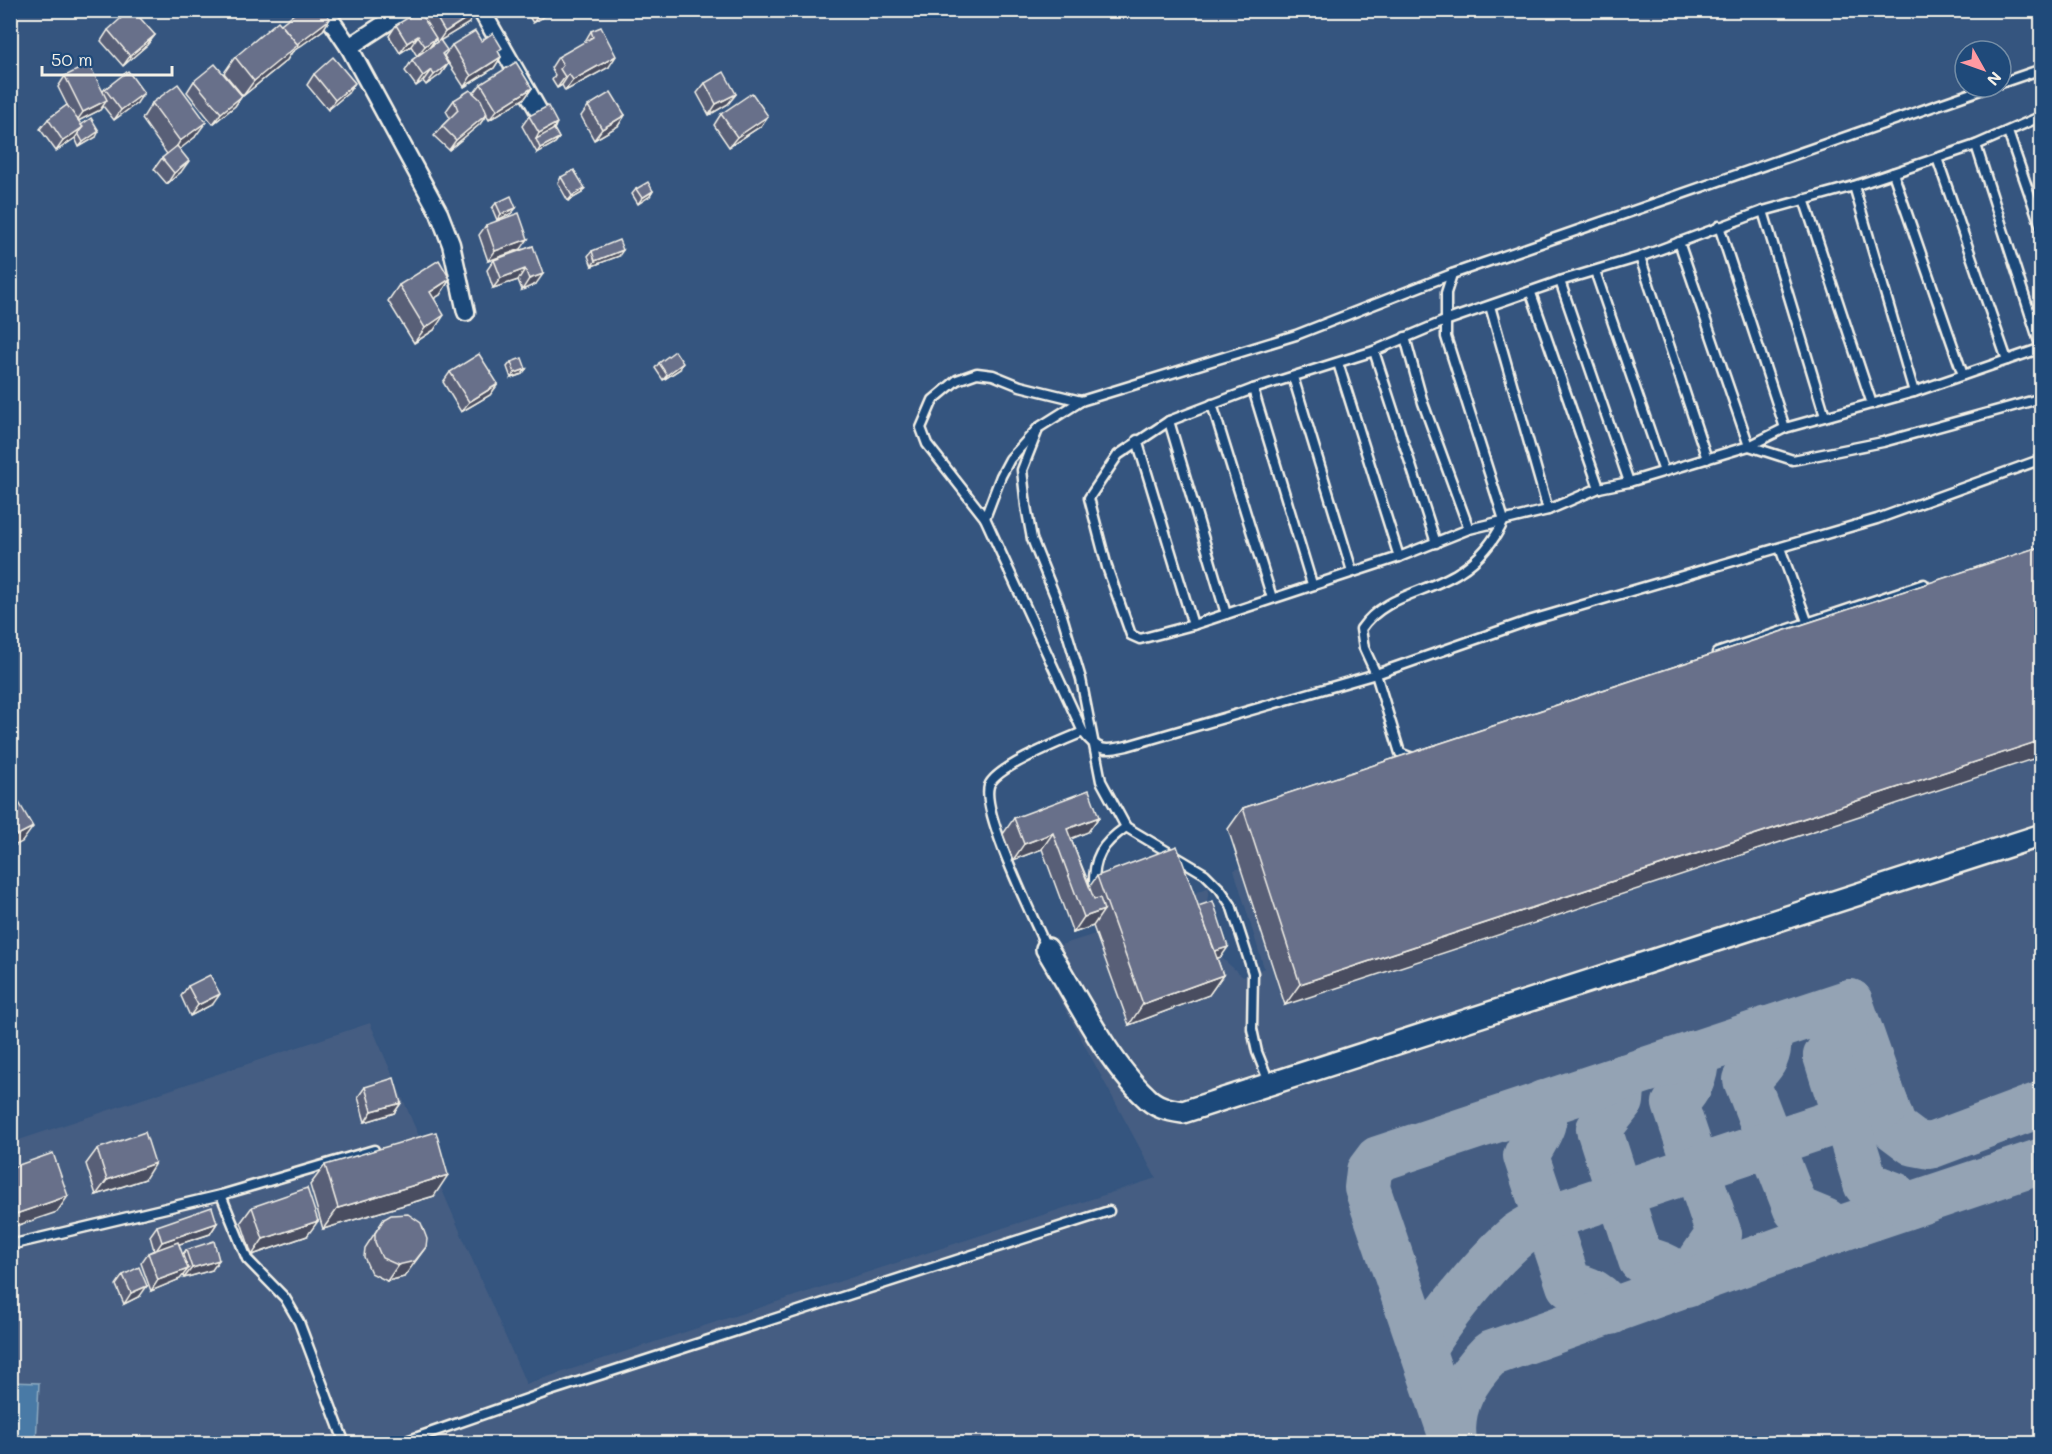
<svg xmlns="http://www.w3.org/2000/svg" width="2052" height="1454" font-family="Mali,sans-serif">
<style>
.built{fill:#445d82}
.water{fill:#497aa6;stroke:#8daac0;stroke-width:1.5}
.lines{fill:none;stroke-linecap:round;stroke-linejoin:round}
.taxiway{stroke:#94a3b4;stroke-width:46}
.service-casing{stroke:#f4f1e8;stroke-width:13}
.minor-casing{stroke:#f4f1e8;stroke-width:21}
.tertiary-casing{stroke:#f4f1e8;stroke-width:26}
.service{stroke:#1f4a7a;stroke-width:8}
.minor{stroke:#1f4a7a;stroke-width:16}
.tertiary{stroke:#1f4a7a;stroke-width:21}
.wall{fill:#595f77;stroke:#f4f1e8;stroke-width:1.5;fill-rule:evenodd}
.shaded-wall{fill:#494e61;stroke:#f4f1e8;stroke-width:1.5}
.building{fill:#686f8a;stroke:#f4f1e8;stroke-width:1.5}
</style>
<rect width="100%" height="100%" fill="#35557f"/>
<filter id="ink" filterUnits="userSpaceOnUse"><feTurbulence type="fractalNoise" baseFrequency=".0167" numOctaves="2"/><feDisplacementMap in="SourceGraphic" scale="12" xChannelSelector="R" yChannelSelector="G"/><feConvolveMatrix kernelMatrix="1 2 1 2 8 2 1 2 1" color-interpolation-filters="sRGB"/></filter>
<g filter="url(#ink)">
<!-- built -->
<polygon class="built" points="2041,604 2041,1443 11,1443 10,1143 370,1023 526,1384 1156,1178 1035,953 1108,930 1209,887 1206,911 1221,957 1243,977 1253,973 1264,968 1234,870"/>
<!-- water -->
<polygon class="water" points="11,1382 39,1383 36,1443 11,1442"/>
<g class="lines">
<!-- taxiway -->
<g class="taxiway">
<polyline points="1850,1002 1894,1128 1914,1143 1930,1146 2042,1104"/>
<path d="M1767 1029C1772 1053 1765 1064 1746 1080L1796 1209 1825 1221 1837 1230"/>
<path d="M1695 1053C1698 1075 1689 1088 1675 1104L1719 1234 1701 1260 1699 1280"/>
<path d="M1623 1077 1621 1101 1599 1129 1641 1260C1659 1261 1676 1270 1686 1285"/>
<path d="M1543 1103C1549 1124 1535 1138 1526 1156L1569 1285C1587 1287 1603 1295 1611 1312"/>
<path d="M1422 1350C1442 1316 1488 1260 1518 1235 1527 1228 1538 1224 1547 1218L1886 1105"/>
<path d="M1454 1441C1449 1406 1466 1378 1490 1354L1845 1227 2042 1161"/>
<polyline points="1454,1443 1367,1188 1369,1171 1378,1159 1850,1002 1845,1026 1826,1056 1866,1184 1895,1195 1907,1206"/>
</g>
<!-- service casing -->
<g class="service-casing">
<g id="service">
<polyline points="2001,83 2042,69"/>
<polyline points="2042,116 1976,145 1854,186 1763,211 1640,257 1560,281 1445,321 1374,351 1253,389 1169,421 1118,455 1089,498 1107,567 1131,635 1140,639 1193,625 1399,557 1469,529 1548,510 1599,488 1629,482 1749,446 1785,428 1914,392 2042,348"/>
<polyline points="2008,132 2042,230"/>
<polyline points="1976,145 2041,348"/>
<polyline points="1937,158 2007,360"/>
<polyline points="1893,173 1963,375"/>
<polyline points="1854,186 1914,392"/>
<polyline points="1804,199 1872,404"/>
<polyline points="1763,211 1825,416"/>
<polyline points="1719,226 1785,428"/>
<polyline points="1679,242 1749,446"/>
<polyline points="1640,257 1707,459"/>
<polyline points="1595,271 1663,469"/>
<polyline points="1560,281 1629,482"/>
<polyline points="1531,293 1599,488"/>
<polyline points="1490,306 1548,510"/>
<polyline points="1405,337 1423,403 1469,529"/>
<polyline points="1374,351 1436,543"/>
<polyline points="1338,363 1399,557"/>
<polyline points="1293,377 1352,571"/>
<polyline points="1253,389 1312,584"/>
<polyline points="1212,404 1272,598"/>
<polyline points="1169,421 1226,614"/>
<polyline points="1037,432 1022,470 1026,506 1032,539 1059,606 1081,679 1101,781 1126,827 1205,874 1220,889 1231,905 1253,973 1252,1029 1257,1052 1269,1082"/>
<polyline points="1137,440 1193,625"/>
<polyline points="1749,446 1793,460 1883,442 2042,398"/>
<polyline points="985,518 927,444 921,428 933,400 957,380 977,373 993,375 1020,386 1081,401"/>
<polyline points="1780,548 1807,621"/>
<polyline points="1717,653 1924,584"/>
<polyline points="1083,732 985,518 1001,476 1010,459 1038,428 1081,401 1296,335 1452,274 1989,87"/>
<path d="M1413 758 1400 753 1376 674 1364 648 1361 629C1384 595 1427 593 1459 572 1479 560 1495 540 1504 520L1446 337V293L1452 274"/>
<path d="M1094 887C1093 857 1102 844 1126 827"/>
<path d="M1047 949C1034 919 981 813 989 786 995 767 1064 740 1083 732 1098 752 1105 751 1127 746L1376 674 1525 622 1877 519 2042 459"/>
<polyline points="221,1195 247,1259 285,1298 299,1322 345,1444"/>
<polyline points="10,1245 221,1195 374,1150"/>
<polyline points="398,1444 547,1392 1109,1211"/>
</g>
</g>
<!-- minor casing -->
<g class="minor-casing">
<g id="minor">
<polyline points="324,10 349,47 439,213 451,244 466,312"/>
<polyline points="481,10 546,124"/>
<polyline points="349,47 406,10"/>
</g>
</g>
<!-- tertiary casing -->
<g class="tertiary-casing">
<path id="tertiary" d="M1047 949C1075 994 1107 1061 1145 1096 1155 1107 1168 1110 1183 1112L2042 835"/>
</g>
<!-- service -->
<use href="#service" class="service"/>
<!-- minor -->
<use href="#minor" class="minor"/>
<!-- tertiary -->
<use href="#tertiary" class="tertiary"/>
</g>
<!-- wall -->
<g class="wall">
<path d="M425 10H475L469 23 440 40 443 56 448 64 441 74 426 85 423 81 416 86 405 71 412 60 417 56 411 46 400 53 389 36 396 25 422 15ZM436 39 437 42 430 47Z"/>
<polygon points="525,10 555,10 533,23"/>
<polygon points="281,24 323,30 292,52 287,60 243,96 224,73 235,57"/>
<polygon points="108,30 155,35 147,45 123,66 101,41"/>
<polygon points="591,31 609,67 565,91 562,85 557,88 552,80 555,75 551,68 558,57 584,43"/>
<polygon points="481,41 499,53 501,57 494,68 464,87 444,56 452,45"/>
<polygon points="314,74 348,93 328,110 307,85"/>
<polygon points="65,76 103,91 105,89 137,103 114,120 103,106 100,110 78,121 81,125 96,137 79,147 75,138 56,151 40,129 48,119 67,105 58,87"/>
<polygon points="194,81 242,96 235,106 213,124 187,92"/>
<polygon points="705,83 736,94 728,104 709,115 697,93"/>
<polygon points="481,84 532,88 525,98 489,120 486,115 480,124 449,150 434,136 442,126 450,118 446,111 454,100 474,93"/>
<polygon points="152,103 195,137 179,149 181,172 167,184 154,169 162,158 167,154 142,119"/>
<polygon points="588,106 625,115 618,126 594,140 581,116"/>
<polygon points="721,114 761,126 729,147 714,125"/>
<polygon points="529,116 554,129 559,138 555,143 537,153 522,126"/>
<polygon points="561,177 582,193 568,201 558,183"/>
<polygon points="636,189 653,191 650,196 638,204 632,194"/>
<polygon points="496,203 512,213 497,220 492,208"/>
<polygon points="486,225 521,249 488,261 479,235"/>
<polygon points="533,246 536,284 522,290 518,280 493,288 487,270 494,260"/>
<polygon points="592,251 619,256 592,266 588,256"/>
<polygon points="450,279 440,295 434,298 434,330 414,343 388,301 399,285"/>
<polygon points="511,362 526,369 522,374 511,378 507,367"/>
<polygon points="659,363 680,369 663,380 655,368"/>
<polygon points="450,372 498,384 490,395 461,412 443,382"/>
<polygon points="2042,546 1285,1005 1228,829 1243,808"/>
<polygon points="1099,817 1088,832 1071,839 1090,886 1097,876 1198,906 1221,957 1217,958 1223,975 1209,995 1129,1025 1093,926 1073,933 1042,849 1013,860 1003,834 1014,818"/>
<polygon points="188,986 213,1004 190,1016 181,996"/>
<polygon points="365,1087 401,1103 394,1113 365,1122 358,1097"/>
<polygon points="97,1149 145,1179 96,1195 86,1164"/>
<polygon points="325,1165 434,1196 323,1229 310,1185"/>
<polygon points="252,1207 307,1236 252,1255 241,1222"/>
<polygon points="384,1219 404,1277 387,1281 371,1273 364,1257 365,1248"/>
<polygon points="217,1223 210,1234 179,1244 182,1255 186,1250 212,1270 184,1278 183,1275 180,1279 151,1291 141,1263 148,1253 154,1250 150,1236 157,1226"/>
<polygon points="123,1275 140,1296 124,1304 116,1285"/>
</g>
<!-- shaded-wall -->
<g class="shaded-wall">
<polygon points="542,10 555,10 533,23"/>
<polygon points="476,12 469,23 438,42 445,32"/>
<polygon points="330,19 323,30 292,52 287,60 243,96 254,81 295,45"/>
<polygon points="155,35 147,45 123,66 130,56"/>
<polygon points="418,36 411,46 400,53 407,43"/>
<polygon points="436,38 429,48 417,56 425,46"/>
<polygon points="616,56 609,67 565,91 573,80"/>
<polygon points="501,57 494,68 464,87 471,76"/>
<polygon points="448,64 441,74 426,85 434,75"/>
<polygon points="431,70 423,81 416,86 423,76"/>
<polygon points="569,74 562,85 557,88 565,77"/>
<polygon points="355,83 348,93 328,110 335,100"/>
<polygon points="532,88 525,98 489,120 497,110"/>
<polygon points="144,93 137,103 114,120 121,110"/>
<polygon points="736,94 728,104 709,115 716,104"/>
<polygon points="242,96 235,106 213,124 221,113"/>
<polygon points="107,100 100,110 76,122 83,112"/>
<polygon points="487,114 480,124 449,150 456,140"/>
<polygon points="625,115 618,126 594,140 602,129"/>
<polygon points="768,116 761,126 729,147 737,137"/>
<polygon points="206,122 195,137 170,157 180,141"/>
<polygon points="557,123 550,134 536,139 539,133"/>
<polygon points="83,127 75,138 56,151 63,141"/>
<polygon points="99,131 96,137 79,147 83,142"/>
<polygon points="559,138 555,143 537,153 540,148"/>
<polygon points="189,161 181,172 167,184 174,173"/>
<polygon points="585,188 582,193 568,201 572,196"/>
<polygon points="653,191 650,196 638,204 642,198"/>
<polygon points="516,208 512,213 497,220 501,214"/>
<polygon points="528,239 521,249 488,261 495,251"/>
<polygon points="623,250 619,256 592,266 595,261"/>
<polygon points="525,269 518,280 493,288 501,278"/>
<polygon points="543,274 536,284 522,290 529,279"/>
<polygon points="450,279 440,295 419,308 430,292"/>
<polygon points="444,315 434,330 414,343 425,328"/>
<polygon points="683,363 680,369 663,380 667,375"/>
<polygon points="526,369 522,374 511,378 515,373"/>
<polygon points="498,384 490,395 461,412 469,402"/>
<polygon points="2042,740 2042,756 1285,1005 1300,984"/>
<polygon points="1099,817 1088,832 1057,844 1067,829"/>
<polygon points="33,827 22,842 10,848 10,839"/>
<polygon points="1053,833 1042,849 1013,860 1024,844"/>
<polygon points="1104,910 1093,926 1073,933 1084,917"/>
<polygon points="1228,947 1221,957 1200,963 1207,953"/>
<polygon points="1223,975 1209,995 1129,1025 1143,1004"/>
<polygon points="220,994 213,1004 190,1016 198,1005"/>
<polygon points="401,1103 394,1113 365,1122 372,1111"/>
<polygon points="155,1163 145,1179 96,1195 107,1180"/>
<polygon points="448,1175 434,1196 323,1229 338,1208"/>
<polygon points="68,1196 57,1212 10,1228 10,1216"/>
<polygon points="318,1221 307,1236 252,1255 263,1239"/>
<polygon points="217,1223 210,1234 155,1252 162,1242"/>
<polygon points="426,1247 404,1277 387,1281 398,1265"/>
<polygon points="219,1260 212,1270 184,1278 192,1268"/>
<polygon points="188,1269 180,1279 151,1291 158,1280"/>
<polygon points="147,1286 140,1296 124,1304 131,1293"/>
</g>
<!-- building -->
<g class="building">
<polygon points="130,10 133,10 155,35 130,56 108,30"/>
<polygon points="299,10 324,10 330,19 297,44 281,24"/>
<polygon points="432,10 475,10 476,12 445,32"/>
<polygon points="419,11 436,38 425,46 418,36 407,43 396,25"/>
<polygon points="278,21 298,45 254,81 235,57"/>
<polygon points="601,27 616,56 573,80 569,74 565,77 560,69 563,65 558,57 593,37 591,31"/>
<polygon points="475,31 481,41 493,33 502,48 498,51 501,57 471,76 452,45"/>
<polygon points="440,40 447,50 442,54 448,64 434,75 431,70 423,76 412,60"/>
<polygon points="333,57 355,83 335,100 314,74"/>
<polygon points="516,62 532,88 497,110 481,84"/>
<polygon points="89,64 107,100 83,112 65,76"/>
<polygon points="215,64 242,96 221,113 194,81"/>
<polygon points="128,71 144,93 121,110 105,89"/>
<polygon points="724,72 736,94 716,104 705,83"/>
<polygon points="178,84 206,122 180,141 152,103"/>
<polygon points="470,90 481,100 487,114 456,140 442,126 458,110 454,100"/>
<polygon points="611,92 625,115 602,129 588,106"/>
<polygon points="752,93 768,116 737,137 721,114"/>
<polygon points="67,105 83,127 63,141 48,119"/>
<polygon points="548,106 557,123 539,133 529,116"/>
<polygon points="91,118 99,131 83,142 78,133 83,127 81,125"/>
<polygon points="554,129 559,138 540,148 536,139"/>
<polygon points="177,146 189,161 174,173 162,158"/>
<polygon points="574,170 585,188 572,196 561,177"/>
<polygon points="648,182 653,191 642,198 636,189"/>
<polygon points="511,196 516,208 501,214 496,203"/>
<polygon points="519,213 528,239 495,251 486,225"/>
<polygon points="619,240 623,250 595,261 592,251"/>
<polygon points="533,246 543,274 529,279 525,269 501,278 494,260"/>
<polygon points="439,260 450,279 430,292 444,315 425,328 399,285"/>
<polygon points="675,351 683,363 667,375 659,363"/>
<polygon points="479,354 498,384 469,402 450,372"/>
<polygon points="522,358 526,369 515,373 511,362"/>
<polygon points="2042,546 2042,740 1300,984 1243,808"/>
<polygon points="10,787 33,827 10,839"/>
<polygon points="1089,790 1099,817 1067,829 1094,899 1100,898 1104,910 1084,917 1053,833 1024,844 1014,818"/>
<polygon points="1177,846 1223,975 1143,1004 1097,876"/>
<polygon points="1213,901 1228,947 1215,951 1198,906"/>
<polygon points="210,975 220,994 198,1005 188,986"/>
<polygon points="394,1078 401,1103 372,1111 365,1087"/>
<polygon points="145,1132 155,1163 107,1180 97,1149"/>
<polygon points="436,1132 448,1175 338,1208 325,1165"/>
<polygon points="53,1153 68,1196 10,1216 10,1168"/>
<polygon points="307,1188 318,1221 263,1239 252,1207"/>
<polygon points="212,1207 217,1223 162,1242 157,1226"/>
<polygon points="408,1214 421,1223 427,1239 426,1247 415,1261 398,1265 382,1258 375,1242 375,1233 384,1219 391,1215"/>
<polygon points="214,1241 219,1260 192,1268 186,1250"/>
<polygon points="178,1242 188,1269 158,1280 148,1253"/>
<polygon points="139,1267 147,1286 131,1293 123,1275"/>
</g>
</g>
<!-- margin -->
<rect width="2052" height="1454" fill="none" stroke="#1f4a7a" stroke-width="36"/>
<rect x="18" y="18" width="2016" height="1418" fill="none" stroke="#f4f1e8" stroke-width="2" filter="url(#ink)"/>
<!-- north arrow -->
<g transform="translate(1983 69) rotate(130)"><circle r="28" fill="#1f4a7a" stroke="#748da6" stroke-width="1.5"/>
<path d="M0-4.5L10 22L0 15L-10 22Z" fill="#ff9aa2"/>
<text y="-9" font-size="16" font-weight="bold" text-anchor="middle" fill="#f4f1e8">N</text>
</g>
<!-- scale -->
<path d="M42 66v9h130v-9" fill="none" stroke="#f4f1e8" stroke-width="3"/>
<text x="51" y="66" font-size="18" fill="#f4f1e8" stroke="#1f4a7a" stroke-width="4.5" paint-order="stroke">50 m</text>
</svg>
